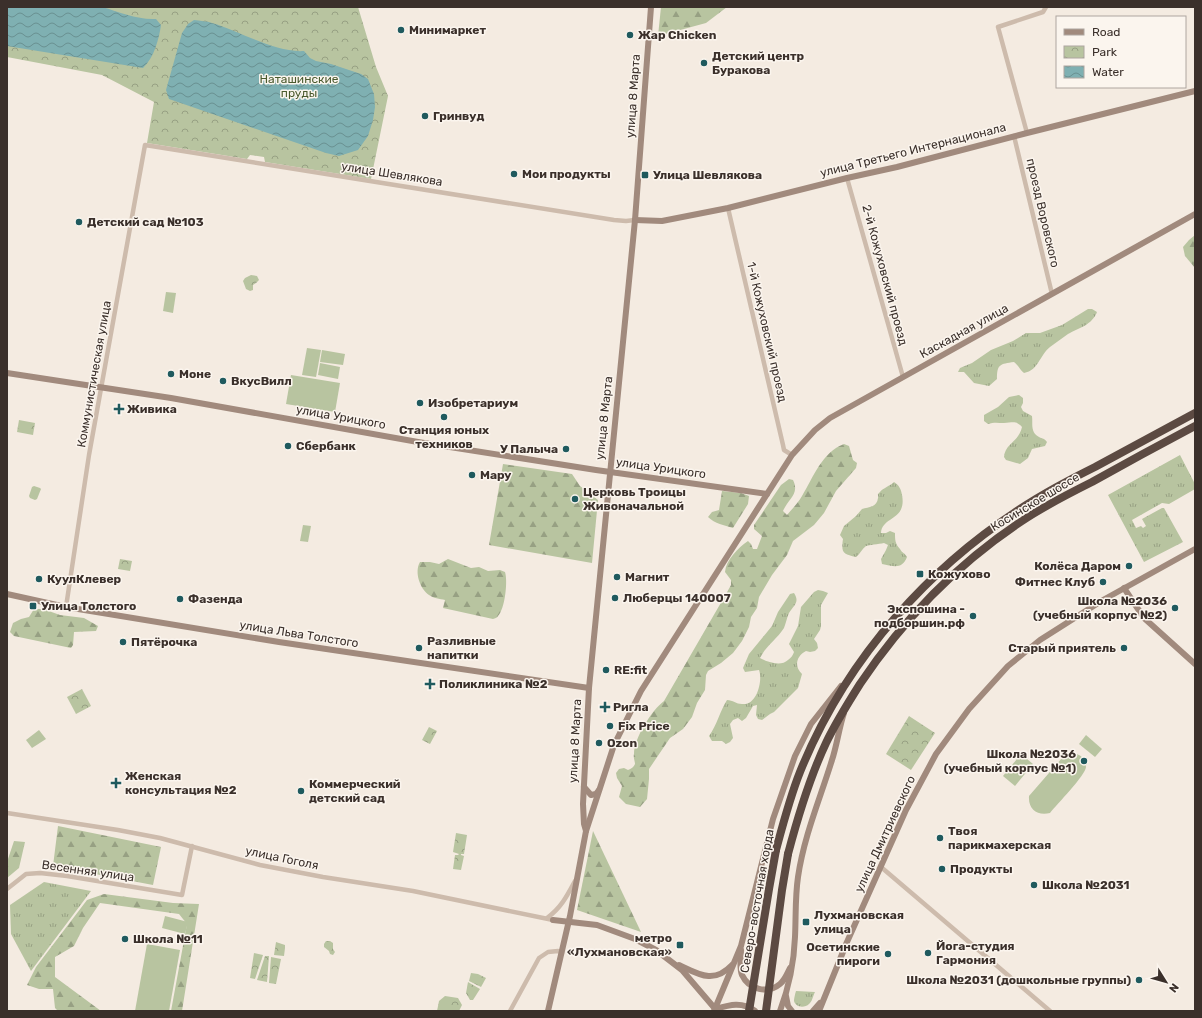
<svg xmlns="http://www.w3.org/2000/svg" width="1202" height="1018" font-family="Rubik,sans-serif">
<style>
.grass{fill:url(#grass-tufts)}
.forest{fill:url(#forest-firs)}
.park{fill:url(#park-crowns)}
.garden{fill:#b8c4a0}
.water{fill:url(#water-waves)}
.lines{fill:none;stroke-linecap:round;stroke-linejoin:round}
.street{stroke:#cdbbac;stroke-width:4.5}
.secondary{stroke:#a18a7d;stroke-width:6}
.highway{stroke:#5c4a42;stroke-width:8}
.highway-bridge{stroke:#5c4a42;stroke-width:8}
.poi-dot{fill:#1f5a5e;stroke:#fbf5ee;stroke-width:1.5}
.labels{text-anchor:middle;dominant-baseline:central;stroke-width:3;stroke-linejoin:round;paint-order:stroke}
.poi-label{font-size:12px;font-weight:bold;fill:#3b302b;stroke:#fbf5ee;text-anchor:start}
.park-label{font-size:12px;fill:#4a5a2e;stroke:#fbf5ee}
.street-label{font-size:12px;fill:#3b302b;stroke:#fbf5ee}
</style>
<defs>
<pattern id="grass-tufts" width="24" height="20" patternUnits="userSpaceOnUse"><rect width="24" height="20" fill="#b8c4a0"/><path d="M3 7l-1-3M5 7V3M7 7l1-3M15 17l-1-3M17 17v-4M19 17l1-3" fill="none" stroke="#97a083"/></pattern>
<pattern id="forest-firs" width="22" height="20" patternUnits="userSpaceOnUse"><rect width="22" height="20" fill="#b8c4a0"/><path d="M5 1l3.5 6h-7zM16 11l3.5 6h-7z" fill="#97a083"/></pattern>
<pattern id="park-crowns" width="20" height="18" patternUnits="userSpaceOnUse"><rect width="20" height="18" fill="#b8c4a0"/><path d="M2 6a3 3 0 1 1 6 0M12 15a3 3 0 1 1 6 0" fill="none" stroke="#97a083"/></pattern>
<pattern id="water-waves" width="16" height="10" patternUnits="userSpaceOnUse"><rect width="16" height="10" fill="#7fb0b2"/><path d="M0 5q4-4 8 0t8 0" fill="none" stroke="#699091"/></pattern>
</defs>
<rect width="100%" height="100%" fill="#f4ebe1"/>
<!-- grass -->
<g class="grass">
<path d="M1088 309H1092L1097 312C1092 325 1079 328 1068 334 1062 338 1056 343 1050 347 1039 356 1039 370 1024 373 1020 370 1019 366 1014 362 1000 364 997 364 997 379L989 386 974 383 964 372H958L960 368 972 363 991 350 1013 341 1026 333H1040L1062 325Z"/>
<path d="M1019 395 1023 398V403L1021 407 1023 411 1032 416C1033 424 1030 432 1039 437 1043 439 1044 438 1047 442L1045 446 1032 449 1028 458 1020 464 1006 460 1004 457C1005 443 1019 442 1022 427 1016 420 1012 423 1004 423 998 423 994 422 988 424L984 421V415L998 407 1009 397Z"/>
<polygon points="1180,455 1195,484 1195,489 1169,504 1162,503 1132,520 1136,528 1141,526 1143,528 1146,526 1142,519 1162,508 1164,508 1183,542 1144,562 1108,495"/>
<path d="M894 482C899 485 901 489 902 495 907 521 882 516 881 533H886L890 531 895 533C895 539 895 544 900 549 902 553 905 553 907 557 902 570 893 566 882 564L881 559 886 550 888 545 884 543C879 544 868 545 866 546 862 549 860 554 856 557 843 554 841 553 843 539L840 535 844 526 856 516 862 509C869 507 877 507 878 498 879 494 876 496 880 492 883 488 890 486 894 482Z"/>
<path d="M818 590 823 591 828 593 821 605V626L820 630 814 639 817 643 818 648 815 651 810 652 806 651C796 656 794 667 802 674L798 688 774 712 770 714 762 720 758 719 756 715 757 705 753 706 746 718 742 721 738 718 733 720 730 724 733 738 730 742 726 744 722 741H712L709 736C717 725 720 711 727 700 733 700 736 704 742 704 757 706 763 680 759 670L745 672 743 668 749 654 772 626 778 612 790 594 794 593C800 602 794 605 789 613 787 617 786 623 784 628 777 639 766 646 760 658 767 662 781 667 788 660 791 658 793 655 794 652L789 644 798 626 801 607 814 592Z"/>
<polygon points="44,882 91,891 31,971 11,934 10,905"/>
<path d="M796 991 815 992C813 996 812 1002 809 1004 805 1008 796 1008 794 1001 794 999 795 994 796 991Z"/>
</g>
<!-- forest -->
<g class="forest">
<polygon points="661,7 727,7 706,23 658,36"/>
<polygon points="1195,235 1195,268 1185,256 1183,247 1189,240"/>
<path d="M844 444 849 446 853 460 857 463 856 468 836 491 824 513 814 525 793 541 787 555 772 575 759 597 757 608 751 617 749 627 742 641 733 653 721 663 708 671 706 675 705 690 697 703 692 717 683 729 670 738 649 769V779L647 799 640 807 626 804 619 797 622 786 617 778 616 773 619 769 624 768 628 770C631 769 634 767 635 764 635 761 633 757 634 754 634 738 652 710 664 701L726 594 731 585V580L725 572C726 560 738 548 748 541L751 544 753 549H757L762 536 754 529V525L781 485 789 479 793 480C800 494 788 499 783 511L787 515C792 509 798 503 802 496 813 478 822 452 844 444Z"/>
<polygon points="503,464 572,474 580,486 598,500 592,563 489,545"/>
<path d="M722 491 741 493 749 496 748 504 733 528C724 525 715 524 708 517L712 512 719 510Z"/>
<path d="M448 559 471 568 479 567 488 571 500 570 505 572C508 581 505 609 498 616 497 618 495 618 493 619L443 608 445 600C440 599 433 598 429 595 420 589 414 572 420 562H430L439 564Z"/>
<polygon points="34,609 43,609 60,615 84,618 98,626 96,631 74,632 73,645 71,648 14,636 10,632 13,623 21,619 29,617"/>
<polygon points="58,826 161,847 153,885 53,866"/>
<polygon points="593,831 641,932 577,910"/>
<polygon points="14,841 25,842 19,868 7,878 7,862"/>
<polygon points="104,894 173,903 199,904 182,1011 171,1011 187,924 179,914 100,903 83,928 74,946 55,957 55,977 101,1011 58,1011 55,1008 53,989 39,989 27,985 36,967 87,900"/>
</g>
<!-- park -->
<g class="park">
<polygon points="7,7 358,7 376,67 388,96 371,179 265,162 264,157 250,155 247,159 147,143 154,102 102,75 7,57"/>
<polygon points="251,275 257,276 259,280 256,283 253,285 253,290 250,291 246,289 243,281 245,278"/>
<polygon points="19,420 35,423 33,435 17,432"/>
<polygon points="120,559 132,561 130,571 118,569"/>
<polygon points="82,689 91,706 76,714 67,697"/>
<polygon points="909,716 935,733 911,770 886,754"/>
<polygon points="429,727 437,731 430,744 422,740"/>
<polygon points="456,833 467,835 464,854 461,854 461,855 464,856 461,870 453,869 455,855 458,855 459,854 453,852"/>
<polygon points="326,941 330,941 333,943 333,949 335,952 333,955 330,954 329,951 324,947 324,944"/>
<polygon points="276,942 285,945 285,948 284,956 274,955"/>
<polygon points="254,953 263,955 255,979 250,978"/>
<polygon points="265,956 269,956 267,982 257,980"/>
<polygon points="271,957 281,959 276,984 269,983"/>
<polygon points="471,973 478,974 486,978 481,987 469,981"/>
<polygon points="468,982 480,989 473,1000 470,1000 466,993"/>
<polygon points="445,996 458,998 462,1005 459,1011 437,1011 439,1001"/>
</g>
<!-- garden -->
<g class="garden">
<polygon points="166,292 176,293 173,313 163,311"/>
<polygon points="307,348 321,350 316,377 302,375"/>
<polygon points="322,350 345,354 343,365 320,362"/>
<polygon points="320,363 340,367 338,379 318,375"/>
<polygon points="291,375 340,383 335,412 286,404"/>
<polygon points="34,486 40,488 41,489 37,499 35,500 30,498 29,496 32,487"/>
<polygon points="303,525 311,526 308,542 300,541"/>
<polygon points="39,730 46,739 32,748 26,740"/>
<polygon points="1086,735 1102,749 1095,757 1079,744"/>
<path d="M1069 753C1075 753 1079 754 1083 758 1084 761 1086 765 1086 767 1085 776 1057 804 1050 813 1038 816 1028 810 1029 796L1062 758Z"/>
<polygon points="1021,754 1033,764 1015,786 1003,776"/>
<polygon points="165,916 188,922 185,934 162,928"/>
<polygon points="147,944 180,950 169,1011 135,1011"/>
</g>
<!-- water -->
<g class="water">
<path d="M7 7H102C120 12 137 20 156 19L161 25C159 39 154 58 143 68L7 46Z"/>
<path d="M194 20C200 21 207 21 212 23 240 31 275 53 304 51L310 58 316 61 331 64 361 74 368 79 374 94 375 107 373 120 368 136 358 150 339 156 326 153 169 99 166 90 182 33 188 24Z"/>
</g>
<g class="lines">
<!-- street -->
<g class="street">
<polyline points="1027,133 998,27 1043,12 1046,7"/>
<polyline points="1014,136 1052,294"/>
<polyline points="847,178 903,377"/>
<polyline points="728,208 783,445 784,450 792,455"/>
<polyline points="66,607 89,455 145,145 614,220 626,221 635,220"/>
<polyline points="7,813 118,830 160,838 260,865 323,877 413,891 553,920"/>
<polyline points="881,867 1050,1011"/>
<polyline points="7,889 26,874 40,873 67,876 182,895 192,846"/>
<path d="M547 918C561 908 567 896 575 881"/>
<polyline points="510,1011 539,958 548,952 558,951 562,953"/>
</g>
<!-- secondary -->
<g class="secondary">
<polyline points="635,220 662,221 728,208 847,178 897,167 1027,133 1195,91"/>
<polyline points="7,373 171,398 418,442 596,470 767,494"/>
<polyline points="1124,588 1144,618 1195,664"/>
<polyline points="7,594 66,607 279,642 589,688"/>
<polyline points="584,787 591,795 596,794 599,790"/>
<polyline points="586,831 584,824 583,804 589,688 635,220 651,7"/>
<polyline points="553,920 597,925 635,939 656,950 682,970 717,1011"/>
<path d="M741 950C741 958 739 968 742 975 749 990 768 994 780 984 785 980 787 974 790 968"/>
<path d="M679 965C700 975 714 984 732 965"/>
<polyline points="786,996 788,1006 792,1011"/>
<path d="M715 1009C729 1005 742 1001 755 1011"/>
<polyline points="548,1011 570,916 586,831 614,745 641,691 792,455 815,430 830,418 1195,214"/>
<polyline points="714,1011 741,946 773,819 795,756 811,724 841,686"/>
<path d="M780 1011C789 987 794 963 795 937 796 917 795 897 798 877 804 836 820 799 832 760 837 745 839 728 844 713"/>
<polyline points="813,1011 820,1003"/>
<polyline points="819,1011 847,942 906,810 936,754 969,709 1008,666 1040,640 1103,600 1195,549"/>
</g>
<!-- highway -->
<g class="highway">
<path d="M776 850C783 824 790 797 800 772 846 658 932 562 1036 499 1055 487 1075 477 1095 467 1128 449 1162 431 1195 413"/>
<path d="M788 854C798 816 809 779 826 743 836 722 848 703 860 684 903 620 957 564 1022 521 1044 506 1068 494 1092 482 1126 463 1161 444 1195 426"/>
</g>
<!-- highway-bridge -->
<g class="highway-bridge">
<polyline points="749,1011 769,889 776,850"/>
<polyline points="766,1011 782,890 788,854"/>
</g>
</g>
<!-- markers -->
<g class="poi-dot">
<circle cx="401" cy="30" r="4"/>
<circle cx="630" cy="35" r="4"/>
<circle cx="704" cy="63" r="4"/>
<circle cx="425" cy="116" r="4"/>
<circle cx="514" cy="174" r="4"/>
<rect x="641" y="171" width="8" height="8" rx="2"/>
<circle cx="79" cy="222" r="4"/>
<circle cx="171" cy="374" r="4"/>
<circle cx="223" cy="381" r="4"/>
<circle cx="420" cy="403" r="4"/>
<path d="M117 403h4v4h4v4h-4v4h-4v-4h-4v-4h4z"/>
<circle cx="444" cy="417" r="4"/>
<circle cx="288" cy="446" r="4"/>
<circle cx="566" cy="449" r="4"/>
<circle cx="472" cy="475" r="4"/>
<circle cx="575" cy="499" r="4"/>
<circle cx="1129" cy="566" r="4"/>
<rect x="916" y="570" width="8" height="8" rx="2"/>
<circle cx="617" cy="577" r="4"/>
<circle cx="39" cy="579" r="4"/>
<circle cx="1103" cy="582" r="4"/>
<circle cx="615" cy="598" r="4"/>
<circle cx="180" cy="599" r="4"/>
<rect x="29" y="602" width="8" height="8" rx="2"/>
<circle cx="1175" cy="608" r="4"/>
<circle cx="973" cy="616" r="4"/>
<circle cx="123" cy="642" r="4"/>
<circle cx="419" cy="648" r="4"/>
<circle cx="1124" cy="648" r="4"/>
<circle cx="606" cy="670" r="4"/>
<path d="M428 678h4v4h4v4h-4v4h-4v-4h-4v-4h4z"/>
<path d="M603 701h4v4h4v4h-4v4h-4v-4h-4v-4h4z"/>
<circle cx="610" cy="726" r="4"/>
<circle cx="599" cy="743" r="4"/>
<circle cx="1084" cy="761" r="4"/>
<path d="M114 777h4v4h4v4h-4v4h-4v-4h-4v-4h4z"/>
<circle cx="301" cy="791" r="4"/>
<circle cx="940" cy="838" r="4"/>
<circle cx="942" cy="869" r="4"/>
<circle cx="1034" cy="885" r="4"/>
<rect x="802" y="918" width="8" height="8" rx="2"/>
<circle cx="125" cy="939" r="4"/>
<rect x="676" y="941" width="8" height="8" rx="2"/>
<circle cx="928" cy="953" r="4"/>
<circle cx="888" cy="954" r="4"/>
<circle cx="1139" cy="980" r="4"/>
</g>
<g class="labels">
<!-- poi labels -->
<g class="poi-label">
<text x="409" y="30">Минимаркет</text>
<text x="638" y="35">Жар Chicken</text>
<text x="712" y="56">Детский центр<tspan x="712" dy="14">Буракова</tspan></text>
<text x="433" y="116">Гринвуд</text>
<text x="522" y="174">Мои продукты</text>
<text x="653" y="175">Улица Шевлякова</text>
<text x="87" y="222">Детский сад №103</text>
<text x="179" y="374">Моне</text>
<text x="231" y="381">ВкусВилл</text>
<text x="428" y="403">Изобретариум</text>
<text x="127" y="409">Живика</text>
<text x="444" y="430" text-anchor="middle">Станция юных<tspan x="444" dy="14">техников</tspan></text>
<text x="296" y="446">Сбербанк</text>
<text x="558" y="449" text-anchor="end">У Палыча</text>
<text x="480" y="475">Мару</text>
<text x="583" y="492">Церковь Троицы<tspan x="583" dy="14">Живоначальной</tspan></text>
<text x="1121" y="566" text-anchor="end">Колёса Даром</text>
<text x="928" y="574">Кожухово</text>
<text x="625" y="577">Магнит</text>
<text x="47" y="579">КуулКлевер</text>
<text x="1095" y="582" text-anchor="end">Фитнес Клуб</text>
<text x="623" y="598">Люберцы 140007</text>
<text x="188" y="599">Фазенда</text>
<text x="1167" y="601" text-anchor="end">Школа №2036<tspan x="1167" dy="14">(учебный корпус №2)</tspan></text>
<text x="41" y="606">Улица Толстого</text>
<text x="965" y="609" text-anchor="end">Экспошина -<tspan x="965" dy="14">подборшин.рф</tspan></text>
<text x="427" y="641">Разливные<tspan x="427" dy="14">напитки</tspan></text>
<text x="131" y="642">Пятёрочка</text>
<text x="1116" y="648" text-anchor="end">Старый приятель</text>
<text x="614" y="670">RE:fit</text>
<text x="439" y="684">Поликлиника №2</text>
<text x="613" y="707">Ригла</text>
<text x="618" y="726">Fix Price</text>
<text x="607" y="743">Ozon</text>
<text x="1076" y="754" text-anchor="end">Школа №2036<tspan x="1076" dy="14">(учебный корпус №1)</tspan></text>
<text x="125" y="776">Женская<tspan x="125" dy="14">консультация №2</tspan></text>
<text x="309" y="784">Коммерческий<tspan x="309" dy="14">детский сад</tspan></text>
<text x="948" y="831">Твоя<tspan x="948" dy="14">парикмахерская</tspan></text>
<text x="950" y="869">Продукты</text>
<text x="1042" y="885">Школа №2031</text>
<text x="814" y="915">Лухмановская<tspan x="814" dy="14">улица</tspan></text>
<text x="672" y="938" text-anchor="end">метро<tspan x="672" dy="14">«Лухмановская»</tspan></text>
<text x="133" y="939">Школа №11</text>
<text x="936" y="946">Йога-студия<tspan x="936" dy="14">Гармония</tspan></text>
<text x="880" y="947" text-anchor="end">Осетинские<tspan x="880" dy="14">пироги</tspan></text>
<text x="1131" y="980" text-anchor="end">Школа №2031 (дошкольные группы)</text>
</g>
<!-- park labels -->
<g class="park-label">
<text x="299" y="79">Наташинские<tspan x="299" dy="14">пруды</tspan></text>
</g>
<!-- street labels -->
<g class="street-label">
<text transform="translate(633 96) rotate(-86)">улица 8 Марта</text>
<text transform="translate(913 150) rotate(-14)">улица Третьего Интернационала</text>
<text transform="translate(392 174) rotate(9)">улица Шевлякова</text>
<text transform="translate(1043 213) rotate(77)">проезд Воровского</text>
<text transform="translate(885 275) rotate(75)">2-й Кожуховский проезд</text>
<text transform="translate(964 331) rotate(-29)">Каскадная улица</text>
<text transform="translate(767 332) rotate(77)">1-й Кожуховский проезд</text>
<text transform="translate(94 374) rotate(-80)">Коммунистическая улица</text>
<text transform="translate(341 417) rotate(10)">улица Урицкого</text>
<text transform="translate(604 418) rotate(-84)">улица 8 Марта</text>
<text transform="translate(661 468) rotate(8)">улица Урицкого</text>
<text transform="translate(1035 502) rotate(-31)">Косинское шоссе</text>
<text transform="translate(299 634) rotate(9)">улица Льва Толстого</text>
<text transform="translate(575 741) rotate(-87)">улица 8 Марта</text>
<text transform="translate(885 834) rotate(-65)">улица Дмитриевского</text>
<text transform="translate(282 858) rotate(12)">улица Гоголя</text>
<text transform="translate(88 871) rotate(8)">Весенняя улица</text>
<text transform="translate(757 901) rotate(-80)">Северо-восточная хорда</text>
</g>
</g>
<!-- border -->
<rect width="1202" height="1018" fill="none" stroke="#3b302b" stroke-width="16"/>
<!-- legend -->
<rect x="1056" y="16" width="130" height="72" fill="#fbf5ee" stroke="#aea6a0"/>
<rect x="1064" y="29" width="20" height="6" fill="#a18a7d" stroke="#aea6a0"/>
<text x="1092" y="36" font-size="12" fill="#3b302b">Road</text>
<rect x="1064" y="46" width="20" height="12" fill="url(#park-crowns)" stroke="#aea6a0"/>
<text x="1092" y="56" font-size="12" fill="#3b302b">Park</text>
<rect x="1064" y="66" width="20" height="12" fill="url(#water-waves)" stroke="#aea6a0"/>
<text x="1092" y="76" font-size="12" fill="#3b302b">Water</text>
<!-- north arrow -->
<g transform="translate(1166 982) rotate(127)" stroke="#fbf5ee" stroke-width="3" paint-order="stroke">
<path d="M0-3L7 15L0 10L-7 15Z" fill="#3b302b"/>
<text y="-6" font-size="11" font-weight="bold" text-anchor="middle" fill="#3b302b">N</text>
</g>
</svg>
